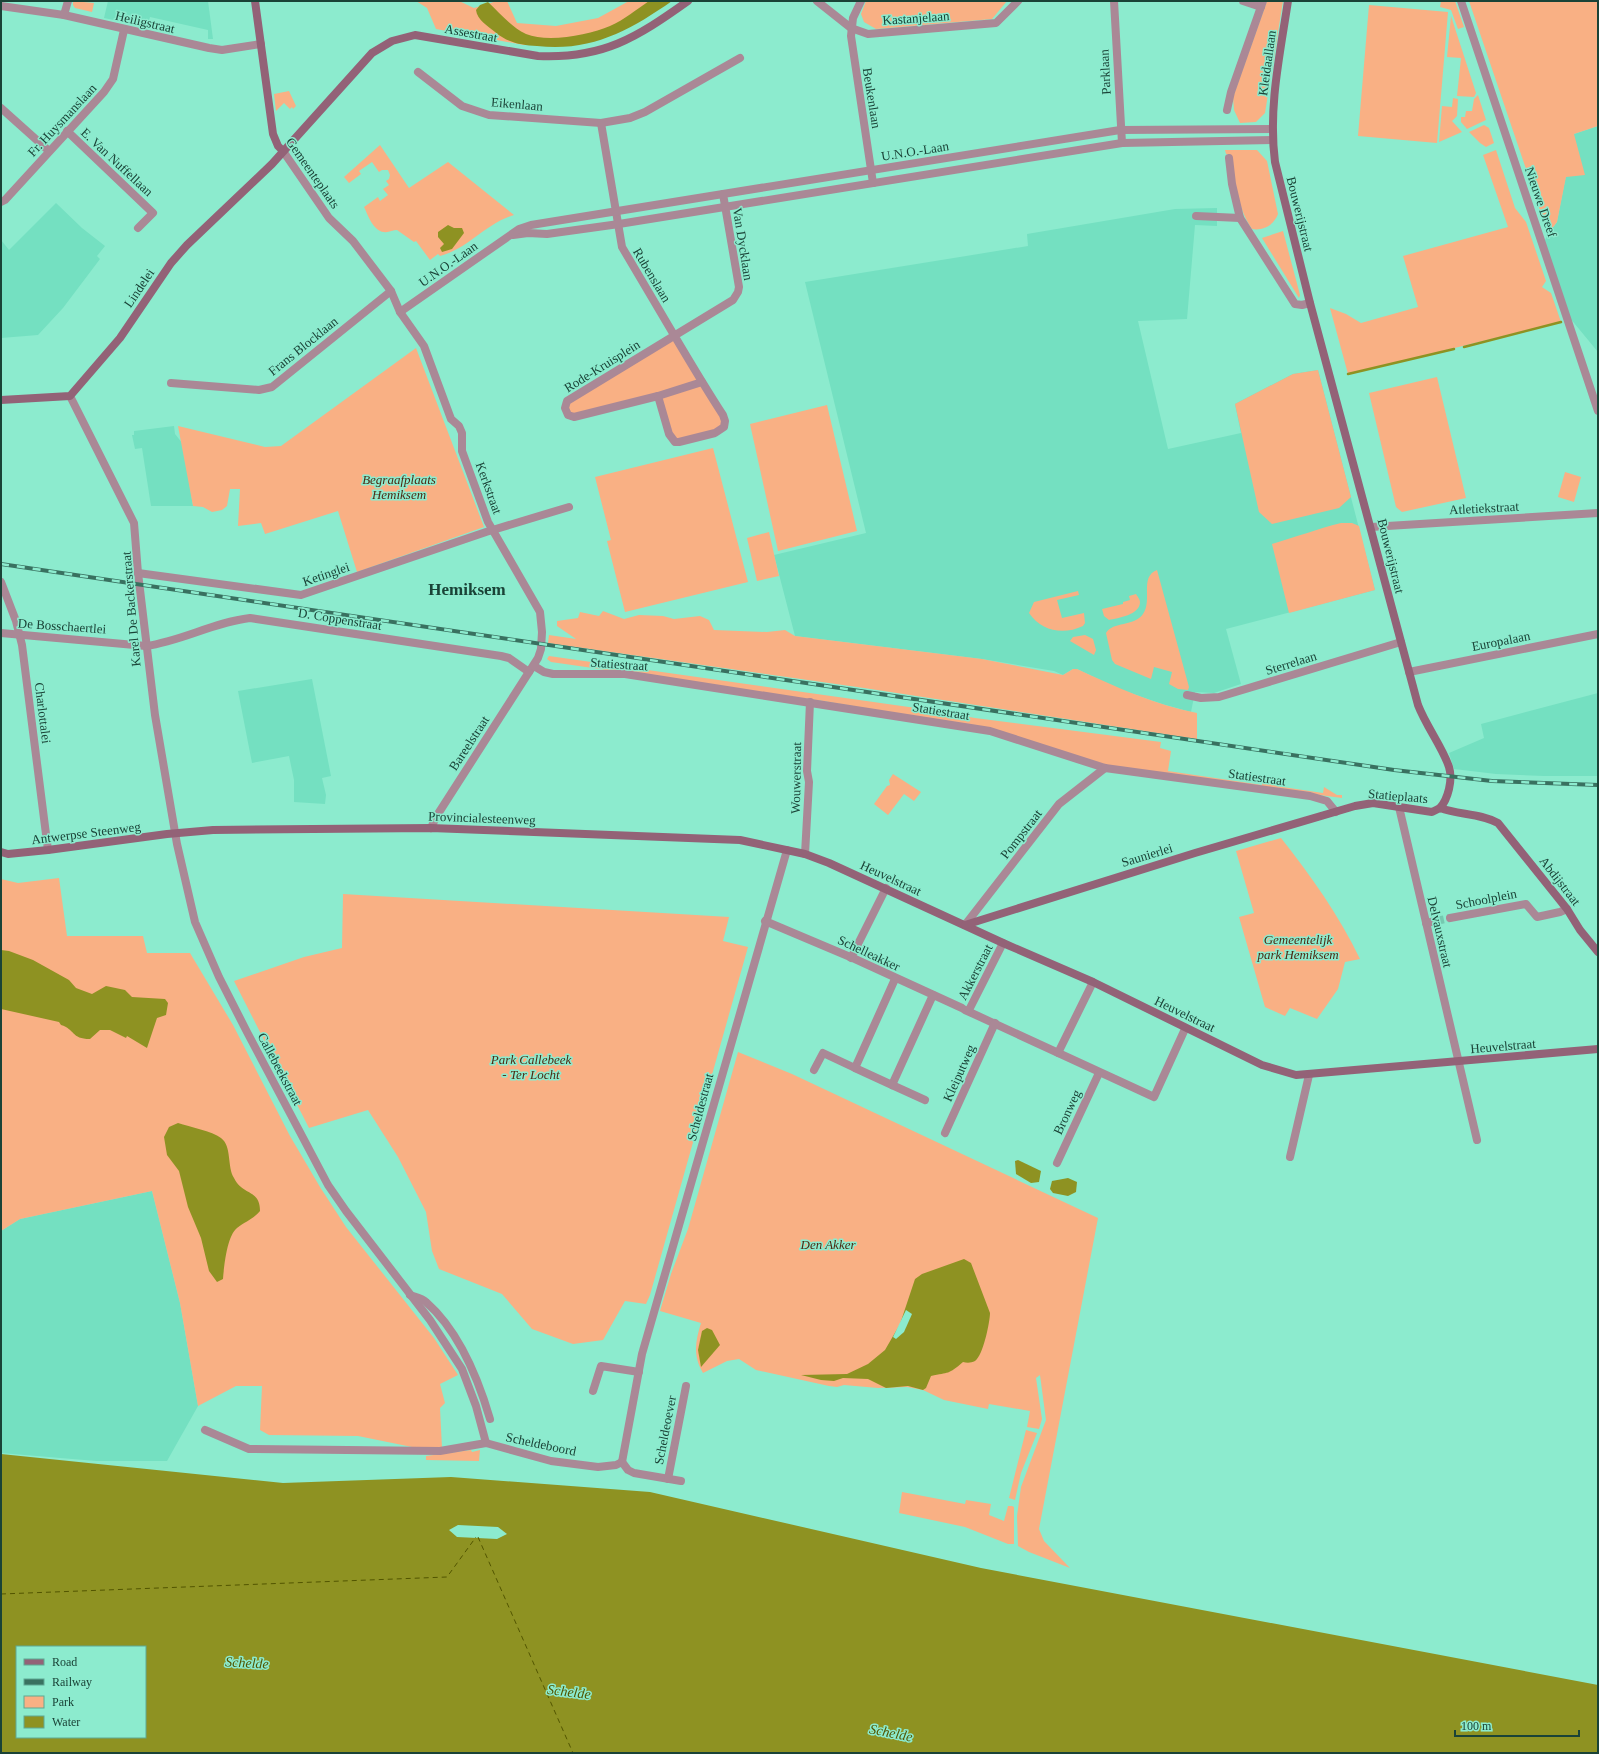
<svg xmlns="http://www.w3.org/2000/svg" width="1599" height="1754" font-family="Georgia,serif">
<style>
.built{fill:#74e0c1}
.green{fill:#f9b084}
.water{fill:#8e9222;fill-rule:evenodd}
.pier{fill:#8cebce}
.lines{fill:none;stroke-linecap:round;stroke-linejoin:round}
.stream{stroke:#8e9222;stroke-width:2.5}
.ferry{stroke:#525500;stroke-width:1;stroke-dasharray:5 4;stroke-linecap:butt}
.street-tunnel{stroke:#75c9b0;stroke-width:8;stroke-dasharray:8 4;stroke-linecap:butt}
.street{stroke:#aa8896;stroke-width:8}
.secondary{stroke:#936277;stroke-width:8}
.rail-casing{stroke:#397160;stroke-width:4}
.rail{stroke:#8cebce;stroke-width:2.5;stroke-dasharray:8;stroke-linecap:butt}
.labels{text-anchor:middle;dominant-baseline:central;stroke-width:3;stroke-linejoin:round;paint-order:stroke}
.street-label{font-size:13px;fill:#1a4337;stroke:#8cebce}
.park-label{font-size:13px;font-style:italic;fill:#4e2a13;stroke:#8cebce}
.water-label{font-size:14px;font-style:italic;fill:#525500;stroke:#8cebce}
.district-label{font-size:17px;font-weight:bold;fill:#1a4337;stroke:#8cebce}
</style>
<rect width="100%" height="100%" fill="#8cebce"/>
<!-- built -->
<g class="built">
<polygon points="108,1 208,1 213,39 208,39 208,30 150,17 147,27 104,18"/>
<polygon points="1598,126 1598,352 1565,312 1543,244 1548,234 1557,222 1574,134"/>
<polygon points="56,203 82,228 105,246 97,256 100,259 63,308 38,335 1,338 1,240 9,250"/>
<polygon points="1217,208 1217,226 1195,225 1187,319 1138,321 1168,449 1241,433 1235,404 1293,374 1318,370 1375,590 1226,629 1241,684 1214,693 1195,692 1191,712 1162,704 1119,689 1077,669 1073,669 1063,675 1054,671 982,659 795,636 774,555 866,533 805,282 1028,246 1027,234 1175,209"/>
<polygon points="174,426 175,434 183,444 193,506 151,506 142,448 135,449 132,435 134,435 134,431"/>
<polygon points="312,679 331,776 322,778 326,795 325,804 294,802 294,780 289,756 252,763 238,691"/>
<polygon points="1598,693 1598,776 1544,776 1496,774 1454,769 1449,753 1484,738 1481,724"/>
<polygon points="152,1191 180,1303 198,1406 167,1461 96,1461 1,1453 1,1231 20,1219"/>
</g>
<!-- green -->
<g class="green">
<polygon points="73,1 94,3 92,12 75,8 73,5"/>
<polygon points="416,1 459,1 474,8 497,1 507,1 517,23 556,26 598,18 629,1 667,1 606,37 524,45 436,29 427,8"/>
<polygon points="866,1 1007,1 992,19 876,29 864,22 861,14"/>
<polygon points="1267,1 1283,1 1265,113 1256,122 1240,123 1234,110 1233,97"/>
<polygon points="1441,1 1455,1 1464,27 1458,29 1451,10 1440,7"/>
<polygon points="1469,1 1598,1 1598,126 1574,134 1585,175 1566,177 1557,222 1548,234"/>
<polygon points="1369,5 1448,12 1437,143 1358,136"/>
<polygon points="1451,16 1476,93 1474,97 1457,96 1461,58 1447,57"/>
<polygon points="289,91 296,106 293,109 292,107 290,109 284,103 276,111 274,94"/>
<polygon points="1478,95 1486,120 1467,129 1461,122 1461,117 1465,117 1466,111 1472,111 1474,99"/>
<polygon points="1453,98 1458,99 1457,116 1452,121 1462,132 1439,142 1442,106 1452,107"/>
<polygon points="1484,125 1489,128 1494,143 1486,147 1480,143 1469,132"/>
<path d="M380 145 409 188 448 162 514 215C486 223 468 249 440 256L438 254 430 260 416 241 414 242 397 230C393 230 388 233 384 232 373 231 368 215 364 207L378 197 380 201 388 195 383 189 389 185 386 181 389 179 390 175 388 170H382L379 172 372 162 359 171 361 174 349 183 344 177Z"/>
<path d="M1225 150H1257L1267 161 1278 214C1274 225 1263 231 1252 229 1237 207 1235 181 1231 155L1226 154Z"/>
<polygon points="1496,150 1515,208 1526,222 1546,281 1542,287 1551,293 1561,322 1348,374 1330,308 1346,314 1361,323 1418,307 1403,256 1508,227 1483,155"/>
<polygon points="1283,231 1300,295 1299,298 1262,238"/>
<polygon points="674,335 723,415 724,427 675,442 658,396 574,417 565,404"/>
<polygon points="416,348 484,527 357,572 338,511 265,534 261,523 238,526 240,489 230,489 227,506 222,510 212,512 203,507 193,506 178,426 265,447 281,446"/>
<polygon points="1318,370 1351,497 1339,508 1272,524 1259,512 1235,404 1293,374"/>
<polygon points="1437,377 1466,498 1402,512 1396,507 1369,393"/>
<polygon points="827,405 857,531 778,551 750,424"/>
<polygon points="713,448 748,582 625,612 607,541 611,540 595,477"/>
<polygon points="1565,472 1581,477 1574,502 1558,497"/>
<path d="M1341 523H1352L1359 526 1375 590 1289 613 1272 544C1296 537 1317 529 1341 523Z"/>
<polygon points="769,532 779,576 757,581 747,538"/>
<path d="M1157 570 1189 687 1188 690 1178 689 1169 684 1172 672 1154 667 1151 679 1115 664 1112 660 1106 633C1113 621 1134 627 1143 614 1153 600 1139 577 1157 570Z"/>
<path d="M1078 591 1079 595 1057 600 1062 618 1084 613 1085 623 1083 626C1064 635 1042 632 1029 613L1034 602Z"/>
<path d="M1136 594C1137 596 1140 599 1140 602 1140 615 1118 618 1109 620L1104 616 1102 609 1123 604V602L1130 600 1129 596Z"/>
<path d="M603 611 624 619 639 615 663 616 674 619 700 616 709 620 714 630 767 632 785 630 795 636 982 659 1063 675 1073 669H1077C1116 687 1155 705 1197 713V739L864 688 548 643 549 635 576 639 557 626V621L578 618 580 612 599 616Z"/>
<polygon points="1085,635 1093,639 1096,650 1094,655 1070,641 1073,637"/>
<polygon points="549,656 923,709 975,718 1161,742 1160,748 1171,751 1168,771 1262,785 1263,778 1276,780 1276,786 1323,793 1324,787 1337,795 1342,795 1342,798 1190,778 1107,765 993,730 823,701 551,662 547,659"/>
<polygon points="893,774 921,792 914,801 904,794 888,815 874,804 887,786 890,785 889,780"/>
<path d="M1281 838C1311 876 1339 915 1360 959L1345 962 1338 989 1317 1019 1290 1008 1285 1016 1265 1007 1239 917 1254 913 1236 851Z"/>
<polygon points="59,878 67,936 143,936 147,953 190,953 233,1025 290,1136 320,1187 346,1227 434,1338 458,1375 440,1384 445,1403 440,1408 442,1448 417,1448 358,1436 269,1435 260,1430 262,1386 236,1386 198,1406 180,1303 152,1191 20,1219 1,1231 1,879 18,883"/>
<polygon points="343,894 729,917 723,941 748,947 650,1295 646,1304 625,1301 603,1340 573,1344 532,1329 502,1294 439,1269 432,1251 426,1212 398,1157 368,1110 309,1128 234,981 304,957 342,948"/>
<path d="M738 1052 792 1074 1098 1218 1039 1529 1044 1541 1070 1568 1029 1552 1018 1546 1017 1516 1021 1487 1046 1420 1040 1375 1036 1378 1042 1419 1039 1429 1027 1427 1030 1411 989 1404 988 1409 944 1400 923 1390 907 1387 878 1388 844 1385 837 1387 829 1386 756 1370 739 1359 727 1361 703 1373C693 1356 695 1342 701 1323L660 1311 671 1274 688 1229Z"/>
<polygon points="1026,1430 1037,1433 1021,1473 1015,1500 1009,1498"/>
<polygon points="471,1450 472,1452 480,1450 479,1461 426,1460 426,1456"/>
<polygon points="902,1492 965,1504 966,1500 991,1504 989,1515 1004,1521 1008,1506 1012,1506 1014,1507 1014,1544 1008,1544 965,1527 899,1513"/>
</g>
<!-- water -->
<g class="water">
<path d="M649 1H672C629 31 591 52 537 46 521 45 508 43 495 32 488 26 477 20 476 10L480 5 488 2C500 13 511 27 526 34 548 43 589 35 610 26 624 20 637 9 649 1Z"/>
<polygon points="448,225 454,228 462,228 464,233 452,249 442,252 440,248 444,244 438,237 438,232"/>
<path d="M1 950 9 951 33 960 69 980 76 988 92 994 106 986 125 990 132 997 165 999 168 1003 166 1015 157 1018 147 1048 127 1036 126 1038 110 1030H100L90 1039C71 1039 75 1029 61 1025L59 1022 1 1009Z"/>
<path d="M178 1123C190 1127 212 1131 221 1138 232 1146 227 1167 234 1178 243 1196 260 1189 260 1211 252 1220 246 1221 237 1228 227 1236 224 1266 223 1279L217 1282 209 1271 201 1238 188 1207 179 1171 167 1155 164 1137 169 1127Z"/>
<polygon points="1018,1160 1041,1171 1039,1182 1031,1183 1016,1174 1015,1161"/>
<polygon points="1068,1178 1077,1182 1076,1192 1068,1196 1053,1193 1050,1189 1052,1181"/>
<path d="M964 1259 971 1263 990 1313C990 1322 983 1356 975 1361 971 1363 967 1363 963 1362 948 1375 949 1372 931 1376L926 1388 923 1390 908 1386 886 1388 868 1379 843 1378 834 1381 821 1380 801 1375 847 1374 868 1364 885 1350 900 1324 915 1279 922 1274Z"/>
<polygon points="707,1328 712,1330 720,1345 701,1367 698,1350 702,1331"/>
<path d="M1 1454 283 1483 451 1477 650 1492 981 1568 1598 1685V1753H1ZM17 1647H145V1737H17Z"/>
</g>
<!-- pier -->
<g class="pier">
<polygon points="906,1310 912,1314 904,1332 896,1339 893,1337"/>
<polygon points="458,1525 498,1527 507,1534 497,1539 457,1537 449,1530"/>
</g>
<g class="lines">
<!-- stream -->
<g class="stream">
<polyline points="1464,347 1561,322"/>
<polyline points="1348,374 1454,349"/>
</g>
<!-- ferry -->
<g class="ferry">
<polyline points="478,1537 573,1753"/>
<polyline points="1,1594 447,1577 476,1537"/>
</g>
<!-- street-tunnel -->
<polyline class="street-tunnel" points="1436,921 1450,918"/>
<!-- street -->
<g class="street">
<polyline points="817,1 851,28 868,34 996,23 1018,1"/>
<polyline points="861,1 853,18 851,36 873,183"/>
<polyline points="1114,1 1122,143"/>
<polyline points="1243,1 1261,7"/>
<polyline points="1461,1 1598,411"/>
<polyline points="1,6 64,15 209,48 222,50 261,44"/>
<polyline points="64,15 68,1"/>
<polyline points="418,72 462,106 489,115 601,123 630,118 645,112 740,58"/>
<polyline points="1,108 49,151"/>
<polyline points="1227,110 1231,92 1263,1"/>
<path d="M601 123 622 247 674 335C690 362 706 389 723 415L725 421 724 427 715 433 679 442H675L669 434 658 396 574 417 568 415 565 408 567 401 733 300 738 292 739 287 723 194"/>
<polyline points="67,131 153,213 138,228"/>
<polyline points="283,151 329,218 353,241 391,291 400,312 424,346 451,419 459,426 462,433 462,451 488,522 540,612 542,632 541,649 538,658 436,817 431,828"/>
<polyline points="1229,158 1232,184 1240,218 1295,304 1302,305 1310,303"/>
<polyline points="1,202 5,200 104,92 113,79 124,30"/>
<polyline points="1196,216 1240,218"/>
<polyline points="513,235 528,233 547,234 619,224 1122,143 1273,140"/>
<polyline points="400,312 519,229 531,225 1120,130 1273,129"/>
<polyline points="171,383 259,390 272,387 391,291"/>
<polyline points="70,396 134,523 138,573 155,715 177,844 195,922 219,977 247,1032 328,1185 346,1211 430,1320 462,1369 476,1406 486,1443"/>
<polyline points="658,396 702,382"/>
<polyline points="1371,527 1598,513"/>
<polyline points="138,573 301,595 486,532 569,507"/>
<polyline points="1,582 16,621 22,645 48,850"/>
<path d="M1 633 146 646C182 641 214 622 250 618L501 656 509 658 529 672"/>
<polyline points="534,666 544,672 553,674 625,674 990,731 1105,768 1310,796 1327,801 1336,812"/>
<polyline points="1409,672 1598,634"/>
<polyline points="1187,695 1201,698 1219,697 1401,642"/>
<polyline points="1399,807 1477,1140"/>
<polyline points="805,854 809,782 807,771 810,702"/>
<polyline points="1450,918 1526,904 1537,917 1560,912 1567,909"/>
<polyline points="765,921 855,959 962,1008"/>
<polyline points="1426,923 1436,921"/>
<polyline points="965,925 1059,804 1105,768"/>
<polyline points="851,958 886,888"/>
<polyline points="895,979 855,1068 892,1085 933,995"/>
<polyline points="965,1010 1154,1097 1185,1029"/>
<polyline points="969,1010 1003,943"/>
<polyline points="1058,1053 1093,982"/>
<polyline points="814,1070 823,1053 855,1068"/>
<polyline points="892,1085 925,1100"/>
<polyline points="945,1133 995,1023"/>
<polyline points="1290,1157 1309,1075"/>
<polyline points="1057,1163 1099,1073"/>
<path d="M410 1295C415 1297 422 1298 426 1302 459 1331 478 1378 490 1419"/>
<polyline points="593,1391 601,1366 639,1372"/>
<polyline points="205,1430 249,1449 440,1451 486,1443 551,1461 598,1467 616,1465 622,1462"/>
<polyline points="622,1462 642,1354 787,850"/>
<polyline points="622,1462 628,1470 634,1473 681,1481"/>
<polyline points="668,1479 686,1386"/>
</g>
<!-- secondary -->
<g class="secondary">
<polyline points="255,1 273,134 278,146 283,151"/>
<path d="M1288 1C1280 54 1268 108 1275 162L1310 303 1418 705C1426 726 1443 748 1449 767 1453 780 1448 799 1440 808"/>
<path d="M1 400 70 396 120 338 171 263 187 245 272 164 372 53 392 41 415 35 538 56C603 59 636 38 688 1"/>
<polyline points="1,852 8,854 48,850 167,834 213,830 431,828 740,840 805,854 829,863 1003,943 1093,982 1262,1065 1296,1075 1598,1049"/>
<path d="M965 925 1195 853 1355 806 1373 803 1432 812 1440 808C1459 815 1480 813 1498 823L1567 909 1580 930 1598 952"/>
</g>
<!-- rail casing -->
<g class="rail-casing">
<polyline id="rail" points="1,564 1394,770 1492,781 1598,785"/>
</g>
<!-- rail -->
<use href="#rail" class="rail"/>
</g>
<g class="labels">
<!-- street labels -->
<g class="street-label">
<text transform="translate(916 18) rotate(-4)">Kastanjelaan</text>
<text transform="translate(145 22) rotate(13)">Heiligstraat</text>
<text transform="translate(471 33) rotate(10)">Assestraat</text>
<text transform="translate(1267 63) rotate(-82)">Kleidaallaan</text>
<text transform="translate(1105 72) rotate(-93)">Parklaan</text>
<text transform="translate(872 98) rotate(81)">Beukenlaan</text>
<text transform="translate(517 104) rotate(5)">Eikenlaan</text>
<text transform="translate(62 120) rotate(-47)">Fr. Huysmanslaan</text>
<text transform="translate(915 151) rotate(-9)">U.N.O.-Laan</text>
<text transform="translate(117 162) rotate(43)">E. Van Nuffellaan</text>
<text transform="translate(313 173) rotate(55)">Gemeenteplaats</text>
<text transform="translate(1541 202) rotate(71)">Nieuwe Dreef</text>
<text transform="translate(1300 214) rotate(76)">Bouwerijstraat</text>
<text transform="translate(743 244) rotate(81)">Van Dycklaan</text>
<text transform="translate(448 264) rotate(-35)">U.N.O.-Laan</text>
<text transform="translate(652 275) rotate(59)">Rubenslaan</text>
<text transform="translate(139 288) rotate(-56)">Lindelei</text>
<text transform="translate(303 346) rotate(-39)">Frans Blocklaan</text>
<text transform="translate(602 366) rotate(-32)">Rode-Kruisplein</text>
<text transform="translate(489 488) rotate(70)">Kerkstraat</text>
<text transform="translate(1484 508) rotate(-3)">Atletiekstraat</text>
<text transform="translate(1391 556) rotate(76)">Bouwerijstraat</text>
<text transform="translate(326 574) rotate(-19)">Ketinglei</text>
<text transform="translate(131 609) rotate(-95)">Karel De Backerstraat</text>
<text transform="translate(340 619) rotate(9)">D. Coppenstraat</text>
<text transform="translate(62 626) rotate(4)">De Bosschaertlei</text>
<text transform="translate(1501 641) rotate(-11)">Europalaan</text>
<text transform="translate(1291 663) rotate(-17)">Sterrelaan</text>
<text transform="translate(619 664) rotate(4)">Statiestraat</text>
<text transform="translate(941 711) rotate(9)">Statiestraat</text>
<text transform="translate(43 713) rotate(83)">Charlottalei</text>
<text transform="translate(469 743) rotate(-57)">Bareelstraat</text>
<text transform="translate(1257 777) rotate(8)">Statiestraat</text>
<text transform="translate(796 778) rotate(-89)">Wouwerstraat</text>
<text transform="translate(1398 796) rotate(5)">Statieplaats</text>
<text transform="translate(482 818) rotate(2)">Provincialesteenweg</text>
<text transform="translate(86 833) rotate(-7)">Antwerpse Steenweg</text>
<text transform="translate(1021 834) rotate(-52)">Pompstraat</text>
<text transform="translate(1147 855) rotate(-17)">Saunierlei</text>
<text transform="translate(891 878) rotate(25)">Heuvelstraat</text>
<text transform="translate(1560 881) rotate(52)">Abdijstraat</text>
<text transform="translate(1486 899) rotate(-11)">Schoolplein</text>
<text transform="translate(1440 932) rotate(77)">Delvauxstraat</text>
<text transform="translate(869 953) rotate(25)">Schelleakker</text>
<text transform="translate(975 972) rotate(-63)">Akkerstraat</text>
<text transform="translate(1185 1014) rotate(26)">Heuvelstraat</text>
<text transform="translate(1503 1046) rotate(-5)">Heuvelstraat</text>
<text transform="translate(280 1069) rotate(62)">Callebeekstraat</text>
<text transform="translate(959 1073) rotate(-66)">Kleiputweg</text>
<text transform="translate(700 1107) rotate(-75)">Scheldestraat</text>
<text transform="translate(1067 1112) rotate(-65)">Bronweg</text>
<text transform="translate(665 1430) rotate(-79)">Scheldeoever</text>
<text transform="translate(541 1444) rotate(12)">Scheldeboord</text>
</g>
<!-- park labels -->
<g class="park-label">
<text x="399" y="479">Begraafplaats<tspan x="399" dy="15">Hemiksem</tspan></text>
<text x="1298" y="939">Gemeentelijk<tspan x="1298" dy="15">park Hemiksem</tspan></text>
<text x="531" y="1059">Park Callebeek<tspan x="531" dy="15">- Ter Locht</tspan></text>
<text x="828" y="1244">Den Akker</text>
</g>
<!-- water labels -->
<g class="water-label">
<text transform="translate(247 1663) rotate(3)">Schelde</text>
<text transform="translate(569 1692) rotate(7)">Schelde</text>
<text transform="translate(891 1733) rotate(11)">Schelde</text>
</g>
<!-- district labels -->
<g class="district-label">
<text x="467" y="589">Hemiksem</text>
</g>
</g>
<!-- border -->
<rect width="1599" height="1754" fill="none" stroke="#1a4337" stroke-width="4"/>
<!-- legend -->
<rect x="16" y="1646" width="130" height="92" fill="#8cebce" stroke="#5ea892"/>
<rect x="24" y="1659" width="20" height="6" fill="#936277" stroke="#5ea892"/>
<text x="52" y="1666" font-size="12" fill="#1a4337">Road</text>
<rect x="24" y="1679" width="20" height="6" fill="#397160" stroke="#5ea892"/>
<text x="52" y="1686" font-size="12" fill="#1a4337">Railway</text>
<rect x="24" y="1696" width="20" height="12" fill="#f9b084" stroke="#5ea892"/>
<text x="52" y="1706" font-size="12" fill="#1a4337">Park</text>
<rect x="24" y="1716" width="20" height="12" fill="#8e9222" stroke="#5ea892"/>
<text x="52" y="1726" font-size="12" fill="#1a4337">Water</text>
<!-- scale -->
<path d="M1455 1730v6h124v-6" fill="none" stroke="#1a4337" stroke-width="2"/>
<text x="1461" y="1730" font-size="12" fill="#1a4337" stroke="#8cebce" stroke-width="3" paint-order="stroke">100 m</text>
</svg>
